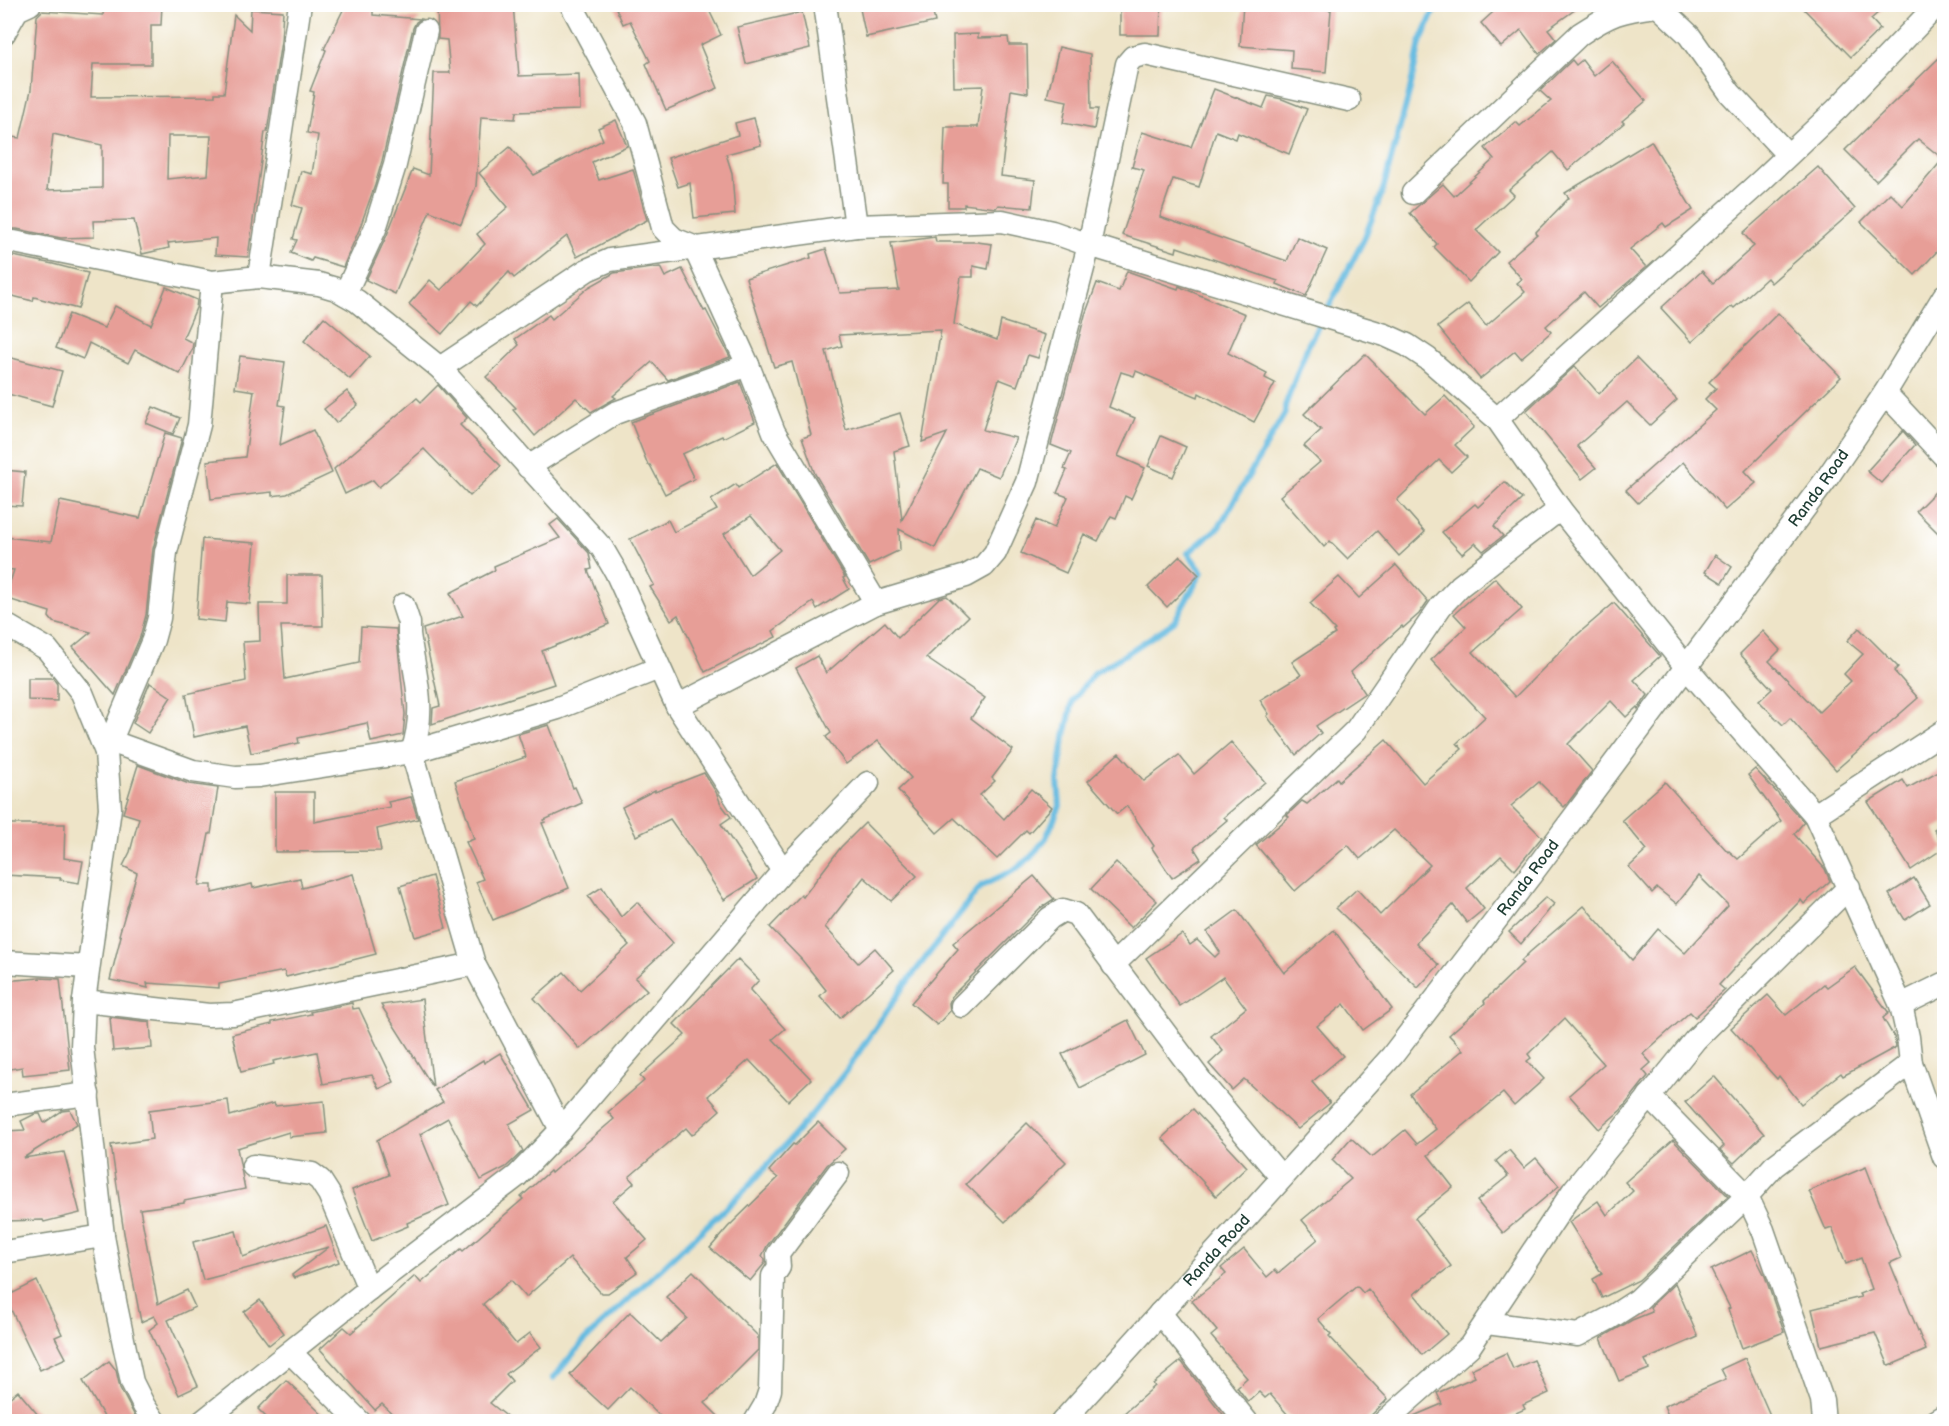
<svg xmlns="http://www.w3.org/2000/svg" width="1949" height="1426" font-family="'Balsamiq Sans',sans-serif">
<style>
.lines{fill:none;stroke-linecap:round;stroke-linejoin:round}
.stream{stroke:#64bae0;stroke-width:6}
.building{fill:#e79e97;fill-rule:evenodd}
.minor-casing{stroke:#86907e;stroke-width:25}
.minor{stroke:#fff;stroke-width:22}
.labels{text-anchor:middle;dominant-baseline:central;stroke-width:5;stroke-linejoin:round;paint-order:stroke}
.street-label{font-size:16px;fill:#1f3d34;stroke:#fff}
</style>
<rect width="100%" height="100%" fill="#fff"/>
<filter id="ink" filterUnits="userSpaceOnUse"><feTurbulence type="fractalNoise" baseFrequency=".0167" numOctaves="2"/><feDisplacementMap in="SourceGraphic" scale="12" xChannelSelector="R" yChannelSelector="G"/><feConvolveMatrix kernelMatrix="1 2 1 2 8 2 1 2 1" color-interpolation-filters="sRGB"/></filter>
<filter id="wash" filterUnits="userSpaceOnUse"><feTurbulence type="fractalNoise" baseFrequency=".008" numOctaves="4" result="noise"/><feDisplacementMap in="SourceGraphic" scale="24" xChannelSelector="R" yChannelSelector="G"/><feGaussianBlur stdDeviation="1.35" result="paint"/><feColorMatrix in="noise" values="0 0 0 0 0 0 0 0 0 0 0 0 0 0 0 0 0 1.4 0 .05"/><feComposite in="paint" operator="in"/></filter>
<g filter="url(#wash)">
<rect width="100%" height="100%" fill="#eee4c8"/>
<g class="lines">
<!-- stream -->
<g class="stream">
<polyline points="1326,312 1364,239 1382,193 1409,94 1420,43 1437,4"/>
<polyline points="553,1378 583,1342 749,1186 813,1113 846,1071 904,986 981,886 1014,870 1031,857 1046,838 1060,806 1058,781 1063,745 1073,700 1094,673 1126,654 1174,622 1202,572 1188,553 1219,527 1285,413 1285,406 1308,345 1321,321"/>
</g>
</g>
<g id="blocks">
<!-- building -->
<g class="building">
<path d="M104 4H162L161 25H151V64H93L91 97 215 96V93H224L234 15 250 30 251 9 283 11 281 41 267 132H265L248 257 215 255 216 238 168 243 169 248 142 254 134 220 93 221 94 237 61 238 17 229H4V178H7L11 137 20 138 31 90 37 16 42 11 103 15ZM53 134 102 145V188L47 190ZM168 136H211L208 175 167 179Z"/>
<polygon points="346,4 373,4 373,15 421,19 416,22 413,28 382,161 375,185 359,230 343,267 313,258 311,261 291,253 297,240 293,239 302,208 292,205 301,171 312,174 318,135 307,133 314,92 310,91 326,50 324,49"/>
<polygon points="437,4 513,4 519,76 579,74 580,110 516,112 515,119 481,117 476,186 461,224 430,211 395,294 366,280 387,235 413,169 429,175 434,73 450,73 447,40 438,39"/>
<polygon points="614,4 706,4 721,35 700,45 718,88 666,110 646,64 650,61 630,21 623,24"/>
<polygon points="859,4 931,4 935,22 866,37"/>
<polygon points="1120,4 1161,4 1160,35 1120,35"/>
<polygon points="1243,4 1286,4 1331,10 1326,72 1291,69 1292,50 1240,46"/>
<polygon points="1502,4 1583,4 1548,29 1556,39 1539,54 1521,30 1501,47 1481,23"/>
<polygon points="1799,4 1888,4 1871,19 1880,29 1851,57"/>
<polygon points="802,12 810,48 746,64 737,27"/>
<polygon points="978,34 978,38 1008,37 1009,45 1027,45 1028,93 1011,90 1001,176 1035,180 1032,208 998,205 996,208 964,204 964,207 948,207 948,184 943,184 945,127 978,127 983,86 954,87 953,35"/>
<polygon points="1059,47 1090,54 1091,109 1098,109 1094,129 1063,123 1067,101 1047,97"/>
<polygon points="1944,53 1944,244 1915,275 1861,222 1890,193 1903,206 1943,159 1918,139 1876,181 1845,150"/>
<polygon points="1572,60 1576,65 1582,60 1594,76 1612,61 1646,101 1622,121 1624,123 1568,170 1553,152 1509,190 1514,195 1476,230 1498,252 1469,282 1434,247 1437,244 1410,213 1443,184 1454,196 1494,159 1485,148 1516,122 1520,126 1551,101 1540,91"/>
<polygon points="1214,89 1263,108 1268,96 1282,99 1307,109 1289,154 1238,133 1236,139 1216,131 1199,187 1173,179 1160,217 1287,261 1297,237 1327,250 1306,296 1277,284 1278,281 1177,247 1176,252 1122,235 1144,170 1132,167 1142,132 1191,147"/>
<polygon points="754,118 761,145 726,154 732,173 735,214 694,218 690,183 678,187 668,158 738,135 735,123"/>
<polygon points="616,120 627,146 592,162 599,180 633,169 647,220 577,257 567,236 514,278 509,272 477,306 471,301 442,334 409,304 430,280 441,290 485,244 477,234 508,207 479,173 510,147 534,175 603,140 598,128"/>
<polygon points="1651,141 1693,210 1666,227 1663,223 1630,249 1646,267 1598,308 1584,292 1546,326 1551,332 1521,358 1515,351 1480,379 1438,327 1468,304 1486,326 1525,292 1517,283 1522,279 1506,261 1537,234 1536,232 1569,198 1565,193"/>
<polygon points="1818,167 1855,209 1771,283 1767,278 1734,308 1732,306 1692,342 1661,308 1702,271 1713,283 1754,246 1743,233"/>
<path d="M935 237 936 242H977L992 244 988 269 973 266V277H961L954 324 997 340 1001 321 1045 335 1038 358 1028 355 1017 386 999 379 983 430 1016 438 999 477 977 468 935 548 899 529 900 550 869 565 815 474 802 438 811 435 792 362 774 367 746 278 811 258 810 254 826 249 840 293 899 290 891 243ZM941 330 922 442 947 433 902 520 894 451 910 446 900 413 846 430 826 351 842 346 839 335Z"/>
<polygon points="4,256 13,256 53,264 88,273 78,309 34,297 33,301 4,294"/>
<polygon points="660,267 665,277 682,269 704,311 706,310 730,357 668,380 652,362 613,396 616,398 591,412 576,398 535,436 513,410 516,408 486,377 519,345 515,339 549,315 552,319 589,287 614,273"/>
<polygon points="1127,271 1178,289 1179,286 1183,288 1245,314 1228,353 1267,373 1265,378 1275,383 1254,422 1199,393 1198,397 1136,371 1134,376 1121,372 1109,407 1135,418 1118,456 1145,468 1131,499 1125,496 1116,518 1111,516 1098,541 1084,534 1066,573 1021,553 1036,520 1054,528 1068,497 1057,493 1067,470 1064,469 1071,453 1051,445 1085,315 1097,283 1119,291"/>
<polygon points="166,287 197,300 196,308 183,338 193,343 192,350 180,374 135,350 128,363 89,343 83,359 56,348 69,314 104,328 115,306 151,325"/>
<polygon points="1778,313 1841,377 1745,471 1756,483 1725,510 1683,462 1638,503 1626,490 1716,410 1705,399 1716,388 1709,382"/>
<polygon points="324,317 370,356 350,379 304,341"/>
<polygon points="1365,354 1425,414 1445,396 1474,427 1455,445 1467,457 1451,472 1439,460 1397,500 1425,532 1399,556 1377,531 1348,559 1330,541 1324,547 1280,496 1320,462 1304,446 1321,430 1304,414"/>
<polygon points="4,356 62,371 52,406 4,393"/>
<polygon points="240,356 285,362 279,405 285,406 280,445 313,430 332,473 287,494 272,496 272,492 211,499 207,461 245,457 254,391 235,388"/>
<polygon points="1636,358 1677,400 1650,425 1627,402 1577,446 1596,468 1582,479 1526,411 1575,366 1599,394"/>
<polygon points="740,382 755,422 723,438 722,436 682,454 694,479 665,494 650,465 648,465 631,422"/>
<polygon points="438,385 467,418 460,425 501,466 470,496 424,449 379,487 373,480 345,494 334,469 417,398 421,402"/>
<polygon points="347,391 358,405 336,423 324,409"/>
<polygon points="153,407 180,418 173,434 146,423"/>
<polygon points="1903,431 1915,445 1881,483 1867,471"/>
<polygon points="165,433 182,438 153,549 146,615 140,637 115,695 73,647 91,632 53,622 49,617 50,612 5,598 14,570 4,569 4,537 51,542 60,501 140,518"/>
<polygon points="1161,436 1186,447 1173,477 1148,466"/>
<path d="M777 463 845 577 843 578 849 589 817 609 813 602 773 631 776 637 705 672 678 615 671 620 650 587 654 585 630 539 668 520 674 532 717 510 711 500 736 484 738 488ZM751 516 780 550 750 575 724 534Z"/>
<polygon points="4,470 25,472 22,506 4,505"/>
<polygon points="1505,482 1522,499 1494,526 1503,536 1483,551 1475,543 1462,554 1442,532 1475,504 1478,507"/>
<polygon points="1944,483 1944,539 1916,511"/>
<polygon points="558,519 589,553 592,569 588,570 609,624 542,651 554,684 432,724 433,708 440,706 423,629 463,616 450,593 495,570 494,566 560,538 550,525"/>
<polygon points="202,539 255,543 250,604 227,602 225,622 196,619"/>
<polygon points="1715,555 1732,567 1722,583 1705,572"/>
<polygon points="1180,556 1199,575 1167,607 1148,587"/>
<polygon points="1396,565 1428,601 1419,614 1403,628 1402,626 1351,672 1365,693 1316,726 1321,733 1296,755 1267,716 1269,714 1260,700 1301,675 1292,662 1335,634 1333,631 1335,630 1310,603 1339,577 1359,598"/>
<polygon points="287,575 322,575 323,626 281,626 285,679 359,663 361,627 396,629 405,714 403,735 371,742 367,723 298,738 299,743 251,753 245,726 194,737 186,694 246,681 243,642 260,641 259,604 287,604"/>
<polygon points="1495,578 1522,609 1473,652 1515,697 1578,634 1614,603 1660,656 1634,680 1648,695 1638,709 1637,707 1626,717 1611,701 1568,744 1592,771 1567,804 1564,807 1539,782 1511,806 1542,837 1515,870 1501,856 1467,888 1484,909 1467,923 1453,905 1416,943 1439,965 1418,988 1336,908 1357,889 1380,915 1430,865 1394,830 1360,859 1348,845 1295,891 1256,845 1289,817 1287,815 1302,801 1307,804 1337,778 1339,781 1386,740 1423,783 1462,749 1457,743 1485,717 1431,660 1466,627 1454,614"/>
<polygon points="947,596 968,617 926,658 985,698 971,718 1013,750 992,778 995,781 980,795 1004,819 1031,789 1052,807 1029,833 1026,830 997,859 954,818 937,833 898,790 911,778 878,741 846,764 826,737 831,733 796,668 817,656 826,673 885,622 898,638 939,598"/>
<polygon points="1859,628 1898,667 1894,671 1918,698 1836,770 1790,718 1783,725 1759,701 1772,689 1740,654 1763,631 1780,650 1769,661 1819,712 1851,681 1844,674 1863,654 1847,641"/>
<polygon points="28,678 53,678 57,684 57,701 28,700"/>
<polygon points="150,683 171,697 148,733 133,723"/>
<polygon points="549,725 573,788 575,787 582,803 544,820 545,822 542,823 569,888 493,920 476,882 483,879 466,842 474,839 455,781 526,757 518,734"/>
<polygon points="1231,742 1265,782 1224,817 1227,820 1194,848 1201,859 1172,878 1152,848 1154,846 1127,806 1117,814 1088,781 1119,753 1144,781 1179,755 1194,774"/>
<polygon points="138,765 189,784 218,788 211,834 209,834 199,885 212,885 212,893 252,884 253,888 300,878 302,888 353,874 376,954 286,977 284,971 219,984 219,988 147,983 148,988 110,980 121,936 119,935 137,873 123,866 130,852 139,818 123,813"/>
<polygon points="1944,768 1944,823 1934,829 1944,848 1911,870 1868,802 1903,780 1908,788"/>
<polygon points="1755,769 1804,822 1794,834 1825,869 1830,881 1804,904 1801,900 1742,960 1719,985 1725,990 1695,1017 1690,1012 1643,1054 1651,1063 1643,1070 1648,1076 1621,1110 1599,1129 1569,1095 1604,1064 1564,1019 1528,1054 1531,1058 1527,1061 1544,1079 1514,1106 1503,1093 1428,1155 1453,1187 1415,1218 1451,1266 1414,1294 1447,1334 1422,1355 1368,1289 1363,1293 1357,1286 1318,1319 1331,1334 1329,1336 1388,1399 1364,1422 1294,1422 1270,1394 1265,1398 1259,1392 1248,1402 1237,1387 1247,1378 1211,1336 1217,1331 1192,1301 1226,1274 1221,1268 1244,1249 1267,1277 1275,1270 1278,1273 1318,1239 1302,1220 1351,1179 1332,1160 1351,1138 1372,1157 1405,1130 1417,1144 1436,1129 1410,1094 1463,1050 1449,1035 1485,1003 1484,1001 1523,963 1521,961 1530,952 1584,906 1632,960 1658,929 1685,953 1728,906 1727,904 1699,876 1677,904 1657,888 1652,893 1629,867 1647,850 1622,820 1665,782 1728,852 1729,851 1738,859 1781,821 1748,775"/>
<polygon points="704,773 716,792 721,804 731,817 721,824 757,879 724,900 696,856 670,819 636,836 622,807 655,790 655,792"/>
<polygon points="275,792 314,792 314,822 390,807 388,802 411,797 418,819 377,829 381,851 275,852"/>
<polygon points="865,823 917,876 891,901 864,877 825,927 858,963 875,948 894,970 840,1018 820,996 826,990 802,960 770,927 801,895 803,897 841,847"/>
<polygon points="4,824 65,824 64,858 83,861 79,883 60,880 61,878 4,875"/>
<polygon points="1116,862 1157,901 1131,928 1091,889"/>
<polygon points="432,876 446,928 415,937 400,886"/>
<polygon points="1034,876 1054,899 1040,908 952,996 949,1003 950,1011 937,1025 911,1003 958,949 953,943"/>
<polygon points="1914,878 1930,904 1905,920 1889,894"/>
<polygon points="602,887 621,917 637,902 673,943 635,978 647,990 580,1049 534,998 564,972 580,990 629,945 598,911 588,896"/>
<polygon points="1546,897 1554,904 1521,944 1509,932"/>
<polygon points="1237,910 1284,973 1334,930 1392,1009 1363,1030 1344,1004 1317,1026 1343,1056 1312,1082 1330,1103 1298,1129 1244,1079 1232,1090 1209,1064 1223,1051 1211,1036 1246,1008 1223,977 1180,1006 1146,958 1182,934 1190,945 1197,940 1215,957 1220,952 1207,932"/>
<polygon points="738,959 759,980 750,990 785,1029 773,1039 811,1079 788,1101 749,1060 708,1096 720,1110 692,1135 686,1128 629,1177 634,1183 613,1201 647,1240 627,1257 637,1272 608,1293 601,1293 570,1258 526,1297 511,1280 483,1304 516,1344 530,1333 541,1347 506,1374 512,1381 490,1403 514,1422 401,1422 382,1404 375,1410 320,1349 344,1327 351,1333 415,1276 421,1283 461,1249 463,1251 523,1199 521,1197 550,1171 551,1173 614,1119 608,1112 644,1081 640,1076 685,1035 674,1024"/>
<polygon points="1855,967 1889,1013 1883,1018 1894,1037 1896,1047 1843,1076 1841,1073 1801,1104 1779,1076 1777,1079 1731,1028 1768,995 1786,1015 1824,984 1827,987"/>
<polygon points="40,978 60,979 70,1070 23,1075 22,1067 4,1070 4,981"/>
<polygon points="422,999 433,1087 381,1005"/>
<polygon points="352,1003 353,1009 359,1008 394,1082 379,1089 372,1075 323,1084 317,1052 273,1061 274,1064 241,1072 232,1034 272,1024 272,1022 311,1014 310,1012"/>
<polygon points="110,1017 150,1022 152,1048 113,1051"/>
<polygon points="1128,1020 1145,1055 1080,1088 1062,1054"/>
<polygon points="500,1053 534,1110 509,1124 523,1151 506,1167 481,1180 448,1118 420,1134 449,1205 407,1223 408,1226 372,1241 352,1190 389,1175 377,1140 443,1102 435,1090 483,1060 484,1063"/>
<polygon points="1714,1076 1764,1134 1734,1163 1720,1150 1724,1146 1685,1102"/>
<polygon points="228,1100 230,1116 274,1103 275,1106 324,1101 327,1133 289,1137 289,1132 237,1148 245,1189 184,1201 184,1203 140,1209 158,1304 187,1290 195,1307 168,1320 198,1386 179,1395 149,1330 158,1323 154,1316 141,1322 124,1233 111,1145 152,1139 149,1110"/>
<polygon points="1193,1109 1247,1167 1216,1196 1162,1138"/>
<polygon points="70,1110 77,1124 23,1158 64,1152 80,1213 44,1222 43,1220 4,1221 4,1131 25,1130 21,1121 35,1114 40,1114 44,1123 62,1111"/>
<polygon points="818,1122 845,1149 827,1165 767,1246 762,1256 765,1259 765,1263 750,1281 710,1248 728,1227 778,1178 769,1171 793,1144 795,1145"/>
<polygon points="1027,1123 1066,1162 1005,1222 966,1184"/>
<polygon points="1673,1140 1728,1196 1639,1280 1602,1298 1593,1279 1602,1274 1569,1222 1598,1201 1607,1215 1633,1191 1625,1182"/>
<polygon points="1509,1150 1524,1168 1536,1158 1559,1186 1503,1233 1477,1201 1508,1176 1496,1161"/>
<polygon points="1866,1167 1901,1258 1890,1263 1926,1350 1889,1366 1875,1333 1821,1346 1812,1309 1861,1297 1859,1294 1872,1289 1861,1258 1846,1264 1832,1228 1826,1230 1809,1191"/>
<polygon points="326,1226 339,1262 294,1278 292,1275 329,1247 203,1280 193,1242 236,1231 243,1257"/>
<polygon points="1752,1250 1765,1276 1784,1332 1742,1348 1728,1309 1730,1308 1711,1270"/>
<polygon points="693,1271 758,1336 758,1350 705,1403 724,1422 666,1422 630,1387 608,1410 570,1375 630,1312 661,1342 687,1318 666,1297"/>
<polygon points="37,1281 62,1334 55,1337 66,1358 40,1370 5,1297"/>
<polygon points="1675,1283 1698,1337 1645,1360 1649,1369 1619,1381 1601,1338 1632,1320 1652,1312 1650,1307"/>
<polygon points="260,1300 284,1333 269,1345 244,1312"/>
<polygon points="1506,1353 1513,1369 1534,1360 1549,1393 1523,1405 1525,1409 1496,1422 1405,1422 1409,1418 1442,1404 1437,1393 1475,1377 1471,1369"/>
<polygon points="1745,1358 1773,1422 1671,1422 1664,1406 1726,1379 1721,1369"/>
<polygon points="109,1361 116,1370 120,1388 138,1422 107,1422 83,1381"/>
<polygon points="1181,1361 1229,1422 1114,1422 1155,1386 1153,1384"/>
<polygon points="286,1380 330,1422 271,1422 258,1409"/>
<polygon points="18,1391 44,1422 4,1422 4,1402"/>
</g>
</g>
</g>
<g filter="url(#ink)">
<use href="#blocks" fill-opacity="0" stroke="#86907e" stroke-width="1.5"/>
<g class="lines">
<!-- minor casing -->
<g class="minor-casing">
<g id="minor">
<polyline points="571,4 635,123 663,228 674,239 694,247 748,365 774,432 876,603"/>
<polyline points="825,4 856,226"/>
<polyline points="1656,4 1689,35 1730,93 1787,154"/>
<polyline points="4,33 17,10 30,4"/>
<path d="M1413 193 1580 34C1610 14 1621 10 1657 6"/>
<polyline points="4,243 14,242 212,282 259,277 319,284 336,289 357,301 440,368 602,548 616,572 677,706 783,871"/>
<polyline points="259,277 300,4"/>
<polyline points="345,294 375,229 395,165 426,31"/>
<polyline points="440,368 587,270 610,260 856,226 916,224 1002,221 1052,232 1089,245 1385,335 1407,345 1428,359 1497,419 1560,509 1686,667 1815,815 1901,1005 1944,984"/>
<polyline points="1885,393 1944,456"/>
<polyline points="1497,419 1762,180 1837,109 1938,4"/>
<polyline points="528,467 615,413 748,365"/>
<path d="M403 605 409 623V634C415 678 427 708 412 752L474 964 561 1130"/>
<polyline points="4,624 47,649 82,693 106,752 110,808 84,1001 82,1047 103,1236 116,1306 132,1382 144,1406 155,1422"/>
<polyline points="677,706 876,603 966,576 984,566 995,553 1027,482 1089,245 1127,64 1133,57 1145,54 1349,100"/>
<polyline points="110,741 193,771 235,777 259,776 412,752 558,708 659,668"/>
<polyline points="106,752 153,640 159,618 166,552 199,425 212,282"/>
<polyline points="1815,815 1944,731"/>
<polyline points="4,962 88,967"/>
<polyline points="1113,965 1356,730 1441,606 1460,586 1560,509"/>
<polyline points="84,1001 209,1015 233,1014 474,964"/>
<polyline points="962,1006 1050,918 1063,910 1076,914 1204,1085 1281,1177"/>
<polyline points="1911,1063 1944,1157"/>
<polyline points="1649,1096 1747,1196 1763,1230 1822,1400 1824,1422"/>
<polyline points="4,1105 88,1094"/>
<polyline points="253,1166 312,1174 320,1180 329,1194 369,1289"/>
<polyline points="4,1252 103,1236"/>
<polyline points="1160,1313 1247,1422"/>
<polyline points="1487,1323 1578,1335 1610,1318 1638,1300 1747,1196 1774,1166 1911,1063 1908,1037 1901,1005"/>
<polyline points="291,1353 360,1422"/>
<polyline points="202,1422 369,1289 517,1176 561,1130 783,871 868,783"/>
<polyline points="755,1422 765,1405 770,1390 773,1276 779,1267 778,1254 838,1173"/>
<path id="s1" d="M1062 1422 1392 1056 1533 872 1825 481 1885 393 1944 296"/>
<polyline points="1384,1422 1470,1346 1573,1191 1695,1040 1849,887"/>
<polyline points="1934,1422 1944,1416"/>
</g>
</g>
<!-- minor -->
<use href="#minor" class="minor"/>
</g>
</g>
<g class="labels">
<!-- street labels -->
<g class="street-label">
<text stroke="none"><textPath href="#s1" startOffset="1203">Randa Road</textPath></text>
<text stroke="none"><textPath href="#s1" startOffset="717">Randa Road</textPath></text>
<text stroke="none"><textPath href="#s1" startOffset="231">Randa Road</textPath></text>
</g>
</g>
<!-- margin -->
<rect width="1949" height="1426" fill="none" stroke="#fff" stroke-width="24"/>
</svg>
